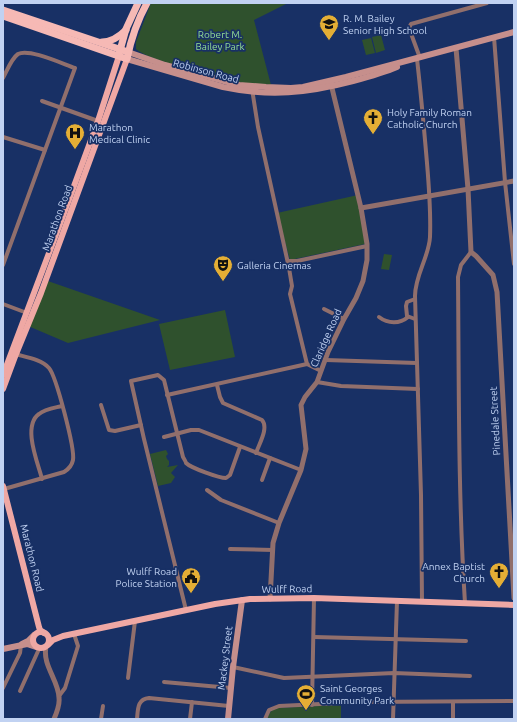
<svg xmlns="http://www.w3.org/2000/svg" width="517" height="722" font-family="Ubuntu,sans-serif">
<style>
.green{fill:#2f512d}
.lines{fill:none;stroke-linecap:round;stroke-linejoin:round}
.minor{stroke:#916f6c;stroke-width:4}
.tertiary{stroke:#916f6c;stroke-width:5}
.secondary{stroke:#c68f8c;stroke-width:6}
.primary{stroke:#efa8a4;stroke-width:6}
.trunk{stroke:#f6b9b5;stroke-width:7}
.labels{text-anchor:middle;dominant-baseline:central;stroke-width:3.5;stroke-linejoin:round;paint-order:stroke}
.poi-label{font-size:10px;fill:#c1d2f2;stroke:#183065;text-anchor:start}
.park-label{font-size:10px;fill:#97e093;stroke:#183065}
.street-label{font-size:10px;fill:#c1d2f2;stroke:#183065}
</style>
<rect width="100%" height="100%" fill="#183065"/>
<!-- green -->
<g class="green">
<path d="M151 3H288L254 20 271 85C261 84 251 85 242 83 223 79 147 60 136 49V42Z"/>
<polygon points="381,35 385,50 376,53 372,37"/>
<polygon points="371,38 375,53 366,55 362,40"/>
<polygon points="358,195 365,244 290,260 277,213"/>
<polygon points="384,254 392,255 389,270 381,269"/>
<polygon points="45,280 160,320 68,343 28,326"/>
<polygon points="225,310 235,357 170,370 159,324"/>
<polygon points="166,450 168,454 166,456 167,459 169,461 169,465 167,467 178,465 171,473 175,477 171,483 158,486 150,454"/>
<path d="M341 705V719H267C269 713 271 710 277 708Z"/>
</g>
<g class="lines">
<!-- minor -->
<g class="minor">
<polyline points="494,37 505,182 514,264"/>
<polyline points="420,58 409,28 411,24 487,3"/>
<path d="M417 59C421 94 424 128 427 163 429 187 431 212 430 237 429 257 415 275 415 296L421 495 422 602"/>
<path d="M3 78C7 71 11 59 18 54 29 48 63 64 75 68L3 265"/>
<polyline points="252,89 258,127 289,268 292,286 290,294 307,364"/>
<polyline points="42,101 98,121"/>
<polyline points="3,137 45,150"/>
<polyline points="288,261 297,261 367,246"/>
<polyline points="415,299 407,302 406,306 407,316 415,319"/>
<polyline points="3,304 27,313"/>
<polyline points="324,309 344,319"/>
<path d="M379 317C388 324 400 324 408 317"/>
<polyline points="326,360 417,363"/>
<polyline points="317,382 341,386 418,389"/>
<path d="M217 385 220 397 223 403 262 420C269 428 259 444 256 453"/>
<polyline points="167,395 307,364 321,371"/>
<polyline points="101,405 109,430 115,431 141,425"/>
<polyline points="164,437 191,430 199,430 301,470"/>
<path d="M42 479C38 463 22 426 39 414 45 409 54 408 62 406"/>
<polyline points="262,480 270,458"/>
<path d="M4 489 64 472C69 469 72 465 73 460 75 448 56 376 49 368 41 359 25 357 15 354"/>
<polyline points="207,490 221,500 279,523"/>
<polyline points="230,549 273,550"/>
<path d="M465 603C458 494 459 386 458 277L461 265 471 252"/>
<path d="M186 610 144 439 131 381 158 375 164 380 183 457C183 457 186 462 186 463 191 468 219 478 226 478L230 475 240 447"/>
<polyline points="314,637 466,641"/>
<polyline points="233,667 284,678 394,673 470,676"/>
<polyline points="128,678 135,621"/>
<polyline points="164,682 231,688"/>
<polyline points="3,688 20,653 21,645"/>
<polyline points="20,691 39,649"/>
<polyline points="59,696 65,688 78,646 74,634"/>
<polyline points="312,705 314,598"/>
<polyline points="101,719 103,706"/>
<path d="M137 719C138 710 137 699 149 698L229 706"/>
<polyline points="190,719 192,702"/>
<polyline points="265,719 269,710 279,706 361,702 514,701"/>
<polyline points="393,719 397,601"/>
<polyline points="453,719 453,702"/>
</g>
<!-- tertiary -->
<g class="tertiary">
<polyline points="456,48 468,189 471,252 476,256 493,275 497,292 514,598"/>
<polyline points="361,208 514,181"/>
<polyline points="270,599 273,543 279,523 301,470 306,449 301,405 305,397 317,382 328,352 344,319 356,298 363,281 367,260 367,244 361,208 331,84"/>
<path d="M46 647C42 665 59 681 59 698 60 705 57 712 54 719"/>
</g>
<!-- secondary -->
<g class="secondary">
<polyline points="128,52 165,65 239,85 266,87 291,88 303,87 346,77 514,32"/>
<path d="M127 59 223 87C270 97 307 93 353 81 368 77 383 73 397 67"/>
<polyline points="22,644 28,641 34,635"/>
<polyline points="3,649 27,644 36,647"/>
<polyline points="228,719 233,667 242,600"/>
</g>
<!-- primary -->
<g class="primary">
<polyline points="3,375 60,224 98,121 119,56"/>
<polyline points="3,389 16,354 41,293 127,59"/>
<polyline points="3,486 39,627 40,630 44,633"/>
<circle cx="41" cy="640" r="8"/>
<polyline points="48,645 53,640 63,636 215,604 250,599 314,598 514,605"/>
</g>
<!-- trunk -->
<g class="trunk">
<polyline points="3,10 128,52"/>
<path d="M3 16 127 59C131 39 137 21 147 3"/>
<path d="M102 42C112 42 119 37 126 30"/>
<polyline points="119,54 126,29 138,3"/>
</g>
</g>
<!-- icons -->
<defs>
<g id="school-pin" transform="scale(1)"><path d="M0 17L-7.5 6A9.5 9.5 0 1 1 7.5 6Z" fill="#e4ae35" stroke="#183065"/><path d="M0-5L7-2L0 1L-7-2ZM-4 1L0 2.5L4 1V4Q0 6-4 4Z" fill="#111"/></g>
<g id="church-pin" transform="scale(1)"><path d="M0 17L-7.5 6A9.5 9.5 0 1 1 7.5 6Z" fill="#e4ae35" stroke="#183065"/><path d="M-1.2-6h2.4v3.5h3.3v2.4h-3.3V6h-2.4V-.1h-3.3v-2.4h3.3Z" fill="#111"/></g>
<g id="hospital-pin" transform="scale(1)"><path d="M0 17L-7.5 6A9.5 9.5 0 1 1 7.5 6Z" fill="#e4ae35" stroke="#183065"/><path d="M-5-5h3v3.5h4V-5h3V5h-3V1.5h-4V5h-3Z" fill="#111"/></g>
<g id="theatre-pin" transform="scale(1)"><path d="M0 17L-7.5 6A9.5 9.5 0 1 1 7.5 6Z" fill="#e4ae35" stroke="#183065"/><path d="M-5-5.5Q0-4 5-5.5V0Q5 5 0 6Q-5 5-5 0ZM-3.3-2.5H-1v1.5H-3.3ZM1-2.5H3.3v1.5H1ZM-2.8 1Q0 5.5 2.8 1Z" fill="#111"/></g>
<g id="civic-pin" transform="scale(1)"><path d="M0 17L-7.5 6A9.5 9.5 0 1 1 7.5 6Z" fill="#e4ae35" stroke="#183065"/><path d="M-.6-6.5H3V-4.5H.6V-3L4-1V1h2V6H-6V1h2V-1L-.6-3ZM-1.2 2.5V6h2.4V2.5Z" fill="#111"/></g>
<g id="stadium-pin" transform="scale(1)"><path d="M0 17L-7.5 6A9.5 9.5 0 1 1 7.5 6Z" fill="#e4ae35" stroke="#183065"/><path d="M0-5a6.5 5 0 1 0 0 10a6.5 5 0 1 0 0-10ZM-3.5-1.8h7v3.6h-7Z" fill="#111"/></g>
</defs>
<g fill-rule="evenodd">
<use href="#school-pin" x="329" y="24"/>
<use href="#church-pin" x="373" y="118"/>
<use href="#hospital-pin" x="75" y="133"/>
<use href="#theatre-pin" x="223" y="265"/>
<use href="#church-pin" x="499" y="572"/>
<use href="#civic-pin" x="191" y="577"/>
<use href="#stadium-pin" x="306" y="694"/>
</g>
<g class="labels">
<!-- poi labels -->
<g class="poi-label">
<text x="343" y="18">R. M. Bailey<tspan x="343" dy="12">Senior High School</tspan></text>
<text x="387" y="112">Holy Family Roman<tspan x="387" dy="12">Catholic Church</tspan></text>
<text x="89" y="127">Marathon<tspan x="89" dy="12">Medical Clinic</tspan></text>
<text x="237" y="265">Galleria Cinemas</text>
<text x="485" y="566" text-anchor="end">Annex Baptist<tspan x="485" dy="12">Church</tspan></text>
<text x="177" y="571" text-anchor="end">Wulff Road<tspan x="177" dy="12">Police Station</tspan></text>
<text x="320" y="688">Saint Georges<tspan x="320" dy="12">Community Park</tspan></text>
</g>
<!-- park labels -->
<g class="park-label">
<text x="220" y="34">Robert M.<tspan x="220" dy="12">Bailey Park</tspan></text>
</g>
<!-- street labels -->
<g class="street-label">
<text transform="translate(206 71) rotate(15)">Robinson Road</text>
<text transform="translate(57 218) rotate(-70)">Marathon Road</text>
<text transform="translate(326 338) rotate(-66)">Claridge Road</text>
<text transform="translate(495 421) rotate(-93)">Pinedale Street</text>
<text transform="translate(32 558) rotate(76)">Marathon Road</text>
<text transform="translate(287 589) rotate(-1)">Wulff Road</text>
<text transform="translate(225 658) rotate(-83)">Mackey Street</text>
</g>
</g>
<!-- border -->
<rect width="517" height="722" fill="none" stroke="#c1d2f2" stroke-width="8"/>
</svg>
